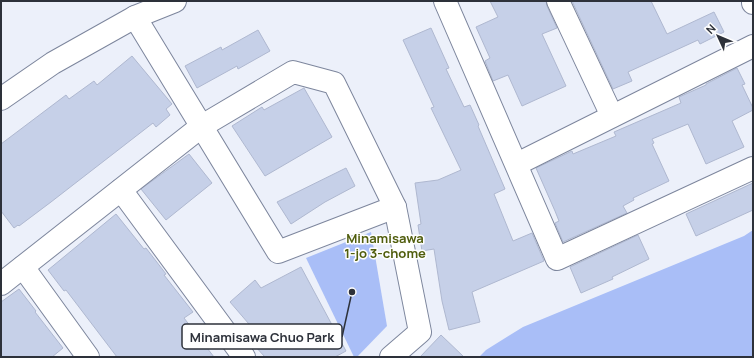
<svg xmlns="http://www.w3.org/2000/svg" width="754" height="358" font-family="Manrope,sans-serif">
<style>
.green{fill:#a9bef7}
.building{fill:#c6d0e8;stroke:#afb8d0}
.lines{fill:none;stroke-linecap:round;stroke-linejoin:round}
.minor-casing{stroke:#7d869d;stroke-width:24}
.minor{stroke:#fff;stroke-width:22}
.labels{text-anchor:middle;dominant-baseline:central;stroke-width:3;stroke-linejoin:round;paint-order:stroke}
.neighbourhood-label{font-size:13px;font-weight:bold;fill:#505d0d;stroke:#fefefe}
.leader{fill:none;stroke:#2d313a;stroke-width:1.5}
.callout-dot{fill:#2d313a;stroke:#fefefe;stroke-width:1.5}
.callout{fill:#fefefe;stroke:#2d313a;stroke-width:1.5}
.callout-label{font-size:13px;text-anchor:middle;font-weight:bold;fill:#2d313a}
</style>
<rect width="100%" height="100%" fill="#ecf0fa"/>
<!-- green -->
<g class="green">
<polygon points="753,230 753,357 479,357 486,350 523,327 744,236"/>
<polygon points="371,232 387,326 357,357 354,357 306,258"/>
</g>
<!-- building -->
<g class="building">
<polygon points="490,1 546,1 547,6 557,28 542,34 566,86 522,106 508,75 493,81 485,61 490,58 476,27 498,17"/>
<polygon points="572,1 651,1 667,34 714,12 724,32 700,44 698,40 628,72 632,81 613,89"/>
<polygon points="431,28 449,68 446,69 464,107 470,105 479,125 478,126 505,189 494,194 513,241 532,233 544,261 472,292 480,322 449,330 442,301 434,249 422,251 418,225 421,224 415,183 438,180 461,170 431,108 434,107 403,40"/>
<polygon points="258,30 270,51 238,69 237,66 197,88 185,66 221,47 222,50"/>
<polygon points="132,56 172,104 166,109 170,115 156,127 153,123 51,202 19,226 18,225 14,228 1,211 1,144 66,95 69,99 94,81 97,85"/>
<polygon points="737,68 745,84 742,85 753,108 753,110 732,121 744,147 706,164 688,124 652,139 654,143 652,144 669,181 633,198 634,200 623,206 627,213 563,242 555,223 559,221 555,211 536,168 572,151 573,154 616,136 614,132 681,103 679,97 706,85 706,84"/>
<polygon points="304,88 332,137 265,176 232,126 262,107 264,110"/>
<polygon points="189,154 212,183 166,220 141,189"/>
<polygon points="346,168 355,186 325,202 291,224 277,202"/>
<polygon points="753,183 753,210 696,236 686,214"/>
<polygon points="116,214 144,249 146,248 166,274 164,275 193,312 184,318 214,357 117,357 66,290 64,291 48,270"/>
<polygon points="638,235 649,259 612,277 613,279 581,293 570,267"/>
<polygon points="301,267 346,351 335,357 265,357 254,345 261,338 230,302 255,280 261,288"/>
<polygon points="19,289 36,311 35,312 63,348 52,357 1,357 1,302"/>
<polygon points="441,335 464,357 420,357"/>
</g>
<g class="lines">
<!-- minor casing -->
<g class="minor-casing">
<g id="minor">
<polyline points="445,1 557,259 753,168"/>
<polyline points="558,1 612,116"/>
<polyline points="753,1 753,3"/>
<polyline points="135,17 278,252 395,207"/>
<polyline points="1,99 53,63 135,17 175,1"/>
<polyline points="517,164 753,46"/>
<polyline points="121,190 244,357"/>
<polyline points="23,267 88,357"/>
<polyline points="1,284 202,126 293,72 334,83 395,207 420,332 391,357"/>
</g>
</g>
<!-- minor -->
<use href="#minor" class="minor"/>
</g>
<g class="labels">
<!-- neighbourhood labels -->
<g class="neighbourhood-label">
<text x="385" y="238">Minamisawa<tspan x="385" dy="15">1-jo 3-chome</tspan></text>
</g>
</g>
<!-- callouts -->
<path class="leader" d="M352 292L342 337"/>
<circle class="callout-dot" cx="352" cy="292" r="4"/>
<rect class="callout" x="182" y="324" width="160" height="25" rx="4"/>
<g class="callout-label">
<text x="262" y="342">Minamisawa Chuo Park</text>
</g>
<!-- border -->
<rect width="754" height="358" fill="none" stroke="#2d313a" stroke-width="4"/>
<!-- north arrow -->
<g transform="translate(718 36) rotate(314)" stroke="#fefefe" stroke-width="3" paint-order="stroke">
<path d="M0-3L7 15L0 10L-7 15Z" fill="#2d313a"/>
<text y="-6" font-size="11" font-weight="bold" text-anchor="middle" fill="#2d313a">N</text>
</g>
</svg>
